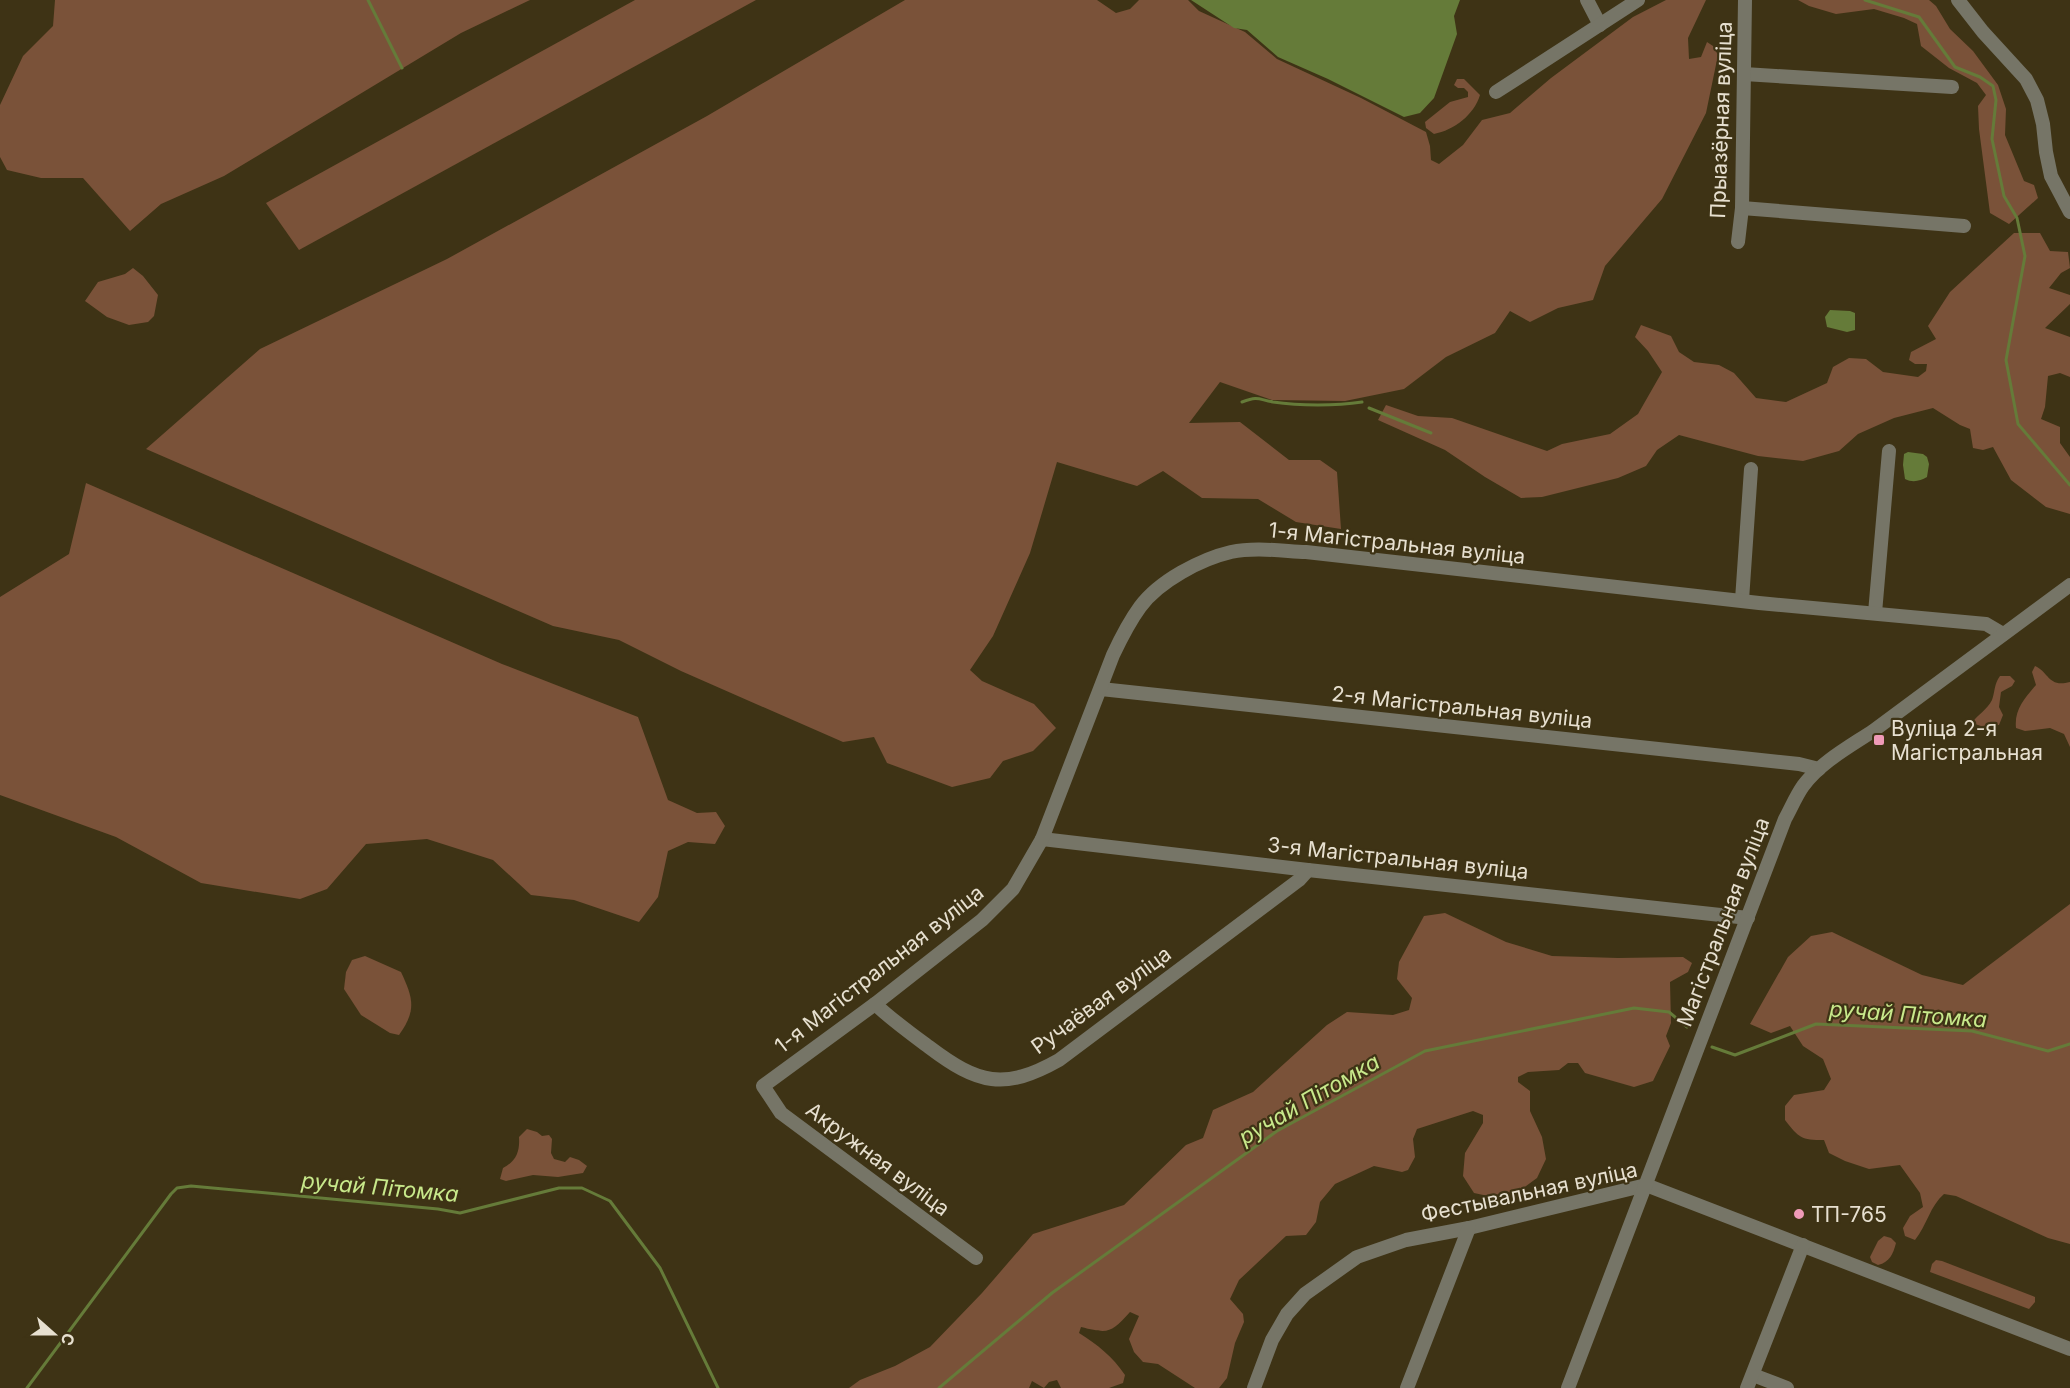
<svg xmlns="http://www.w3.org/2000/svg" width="2070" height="1388" font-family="Inter,sans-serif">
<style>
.green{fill:#7a5239}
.water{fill:#657b39}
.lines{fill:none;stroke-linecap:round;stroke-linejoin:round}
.stream{stroke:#657b39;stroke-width:3}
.minor{stroke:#767567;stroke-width:14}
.poi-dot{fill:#ef9ab7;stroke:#3e3315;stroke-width:2}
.labels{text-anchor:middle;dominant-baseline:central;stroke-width:4.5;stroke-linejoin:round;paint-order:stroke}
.street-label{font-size:21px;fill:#e7e0d0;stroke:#3e3315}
.poi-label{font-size:21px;fill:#e7e0d0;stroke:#3e3315;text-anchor:start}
.water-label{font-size:22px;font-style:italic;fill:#c8e98b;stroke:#3e3315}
</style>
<rect width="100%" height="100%" fill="#3e3315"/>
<!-- green -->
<g class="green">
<polygon points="55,0 530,0 461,33 224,176 161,204 130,231 83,178 41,178 7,170 0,157 0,105 23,56 53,26"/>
<polygon points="635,0 756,0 299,250 266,203"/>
<polygon points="905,0 1097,0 1116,13 1130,9 1139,0 1188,0 1199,11 1245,32 1277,59 1361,98 1426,132 1430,146 1431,160 1439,164 1463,145 1482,120 1510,113 1551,78 1633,17 1666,0 1706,0 1688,38 1689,59 1701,57 1707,42 1713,46 1718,55 1706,113 1662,199 1605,266 1593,300 1558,308 1530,322 1510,311 1495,333 1446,357 1404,389 1345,401 1272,400 1220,382 1189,423 1240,422 1289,460 1320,460 1337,472 1341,529 1296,522 1258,499 1202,498 1163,471 1137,486 1057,462 1030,553 993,636 970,670 982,681 1034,704 1056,728 1033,751 1003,761 990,778 952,787 887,763 874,737 843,742 681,671 619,640 553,626 146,449 260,349 447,259 707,116"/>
<polygon points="1798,0 1929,0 1936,6 1950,29 1973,51 1998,85 2006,109 2005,135 2024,181 2034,185 2038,198 2009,224 1990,213 1979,129 1978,106 1986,95 1977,83 1949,68 1921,46 1917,24 1904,18 1874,9 1836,14 1809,6"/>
<path d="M1457 79H1464L1480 95C1474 115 1454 130 1434 134L1426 128 1425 122 1450 102 1468 97V92L1464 88H1458L1454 85Z"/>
<polygon points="2014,233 2040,233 2050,251 2068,252 2070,268 2061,273 2049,288 2070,295 2070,304 2045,328 2070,337 2070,377 2060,373 2048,376 2045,407 2041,419 2060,427 2060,443 2070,457 2070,514 2046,507 2011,480 1993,447 1983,450 1973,448 1970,429 1960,425 1933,408 1894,418 1858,434 1839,451 1803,461 1758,456 1679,435 1657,450 1646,466 1618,478 1542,497 1521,498 1485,477 1445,450 1378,420 1386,405 1418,416 1452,418 1547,451 1562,444 1610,434 1638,414 1662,372 1648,351 1635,337 1641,325 1671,336 1679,352 1694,362 1719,365 1734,373 1756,398 1786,402 1827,383 1833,367 1849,358 1866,359 1883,372 1918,377 1926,371 1927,364 1915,364 1909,360 1911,352 1936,339 1928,326 1950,292"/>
<polygon points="133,268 143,276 158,295 154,316 148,322 129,325 107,317 85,301 98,282 125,274"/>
<polygon points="86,483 502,664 638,717 668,800 697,813 716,812 725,826 715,844 688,842 668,851 658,897 639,922 574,900 531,895 493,860 427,839 366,844 327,889 300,899 201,883 116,837 0,795 0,597 69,554"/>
<path d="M2035 666C2049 672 2048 688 2070 682V747L2064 734 2050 728 2025 731 2016 728C2014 710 2025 698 2036 685L2032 672Z"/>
<path d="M2000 676H2010L2015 681 2012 686 2001 692 1999 707 2003 715 1999 725 1981 726 1972 723C1978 714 1987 710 1992 700 1995 692 1994 684 2000 676Z"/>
<path d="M2070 904V1244L2048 1238 1956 1196 1944 1194C1930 1206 1927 1225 1915 1240L1905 1236 1903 1228 1910 1216 1923 1207 1920 1193 1900 1165 1869 1169 1845 1161 1829 1153 1824 1140C1801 1140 1799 1138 1785 1120V1106L1794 1095 1824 1090 1831 1079 1823 1059 1803 1046 1790 1026 1771 1033 1750 1024 1788 957 1811 936 1832 932 1922 975 1963 985Z"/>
<path d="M1445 913 1506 942 1552 956 1618 958 1683 957 1692 963 1688 972 1670 982 1671 1023 1666 1036 1670 1046 1653 1081 1634 1087 1585 1073 1578 1063H1568L1559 1070 1528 1072 1518 1077V1082L1530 1091V1111L1542 1137 1546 1159 1537 1178 1519 1191 1488 1196 1474 1193 1463 1176 1465 1153 1483 1123V1115L1473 1111 1417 1129 1413 1139 1415 1157 1408 1170 1402 1172 1374 1166 1335 1184 1320 1202 1316 1222 1306 1235 1286 1236 1239 1280 1230 1299 1243 1314 1244 1322 1235 1343 1227 1378 1219 1388H1195L1158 1364 1143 1362 1134 1352 1129 1339 1139 1316 1130 1312C1111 1333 1109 1334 1081 1327L1079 1333C1098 1345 1112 1356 1125 1375L1123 1383 1109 1388H1061L1057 1380 1049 1382 1044 1388 1032 1381 1029 1388H849L860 1380 895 1366 930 1347 982 1293 1033 1234 1124 1205 1186 1145 1203 1138 1213 1110 1253 1092 1327 1025 1347 1012 1393 1015 1409 1010 1412 998 1397 979 1399 962 1424 916Z"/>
<path d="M365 956 401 972C413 998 417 1010 399 1035L390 1033 361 1015 344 989 346 972 352 960Z"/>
<path d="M527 1129 537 1132 542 1136 549 1135 552 1139 551 1153 554 1159 565 1162 570 1157 579 1160 587 1166 583 1173 558 1177 533 1175 506 1181 500 1179 503 1168C516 1161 520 1152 519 1137Z"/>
<path d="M1884 1236 1891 1238 1896 1243C1893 1254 1890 1262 1878 1265L1872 1262 1870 1257 1878 1241Z"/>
<polygon points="1936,1260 1942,1261 2035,1297 2035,1302 2029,1309 1930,1272 1932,1264"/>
</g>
<!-- water -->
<g class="water">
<polygon points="1191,0 1460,0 1454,16 1457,34 1434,98 1420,113 1404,117 1328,79 1278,57 1247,30 1234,28"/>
<polygon points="1830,310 1850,311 1855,313 1855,330 1847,332 1827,327 1825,317"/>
<path d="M1908 452 1923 454 1927 457 1929 464 1927 477C1920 481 1913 483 1905 479L1903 465 1904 454Z"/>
</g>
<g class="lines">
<!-- stream -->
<g class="stream">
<polyline points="368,0 402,68"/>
<polyline points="1865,0 1919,17 1955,67 1980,77 1993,86 1996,100 1992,139 2004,196 2017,218 2025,256 2006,360 2018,424 2070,485"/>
<path d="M1242 402C1259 396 1257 399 1273 402 1300 406 1336 406 1362 402"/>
<polyline points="1369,408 1431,433"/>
<polyline points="1712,1047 1735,1055 1816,1024 1972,1031 2048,1051 2070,1044"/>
<polyline points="27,1388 171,1194 177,1188 191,1186 438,1209 460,1213 559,1188 582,1188 610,1201 660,1268 718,1388"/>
<polyline points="939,1388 1052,1293 1277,1131 1425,1051 1634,1008 1669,1012 1687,1027"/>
</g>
<!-- minor -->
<g class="minor">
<polyline points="1587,0 1600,25"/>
<polyline points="1958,0 1983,32 2026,79 2037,100 2043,124 2046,152 2051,176 2070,212"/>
<polyline points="1744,74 1952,87"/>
<polyline points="1496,92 1638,0"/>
<polyline points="1742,208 1964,226"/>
<polyline points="1738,242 1742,208 1745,0"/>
<polyline points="1742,600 1751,469"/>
<polyline points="1875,613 1889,451"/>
<polyline points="1101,689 1799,764 1819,769"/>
<polyline points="1042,839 1308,870 1748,918"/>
<path d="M875 1004C892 1020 910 1033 929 1047 978 1084 1004 1091 1059 1060L1299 880 1308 870"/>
<path d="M976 1258 781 1113 763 1086 875 1004 982 920 1013 889 1042 839 1113 655C1121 638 1129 622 1140 607 1159 581 1201 559 1231 552 1255 547 1282 551 1306 552L1759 603 1986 624 2003 634"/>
<polyline points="1753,1375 1787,1388"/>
<polyline points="1254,1388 1272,1340 1287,1314 1305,1294 1357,1257 1406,1240 1469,1228 1646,1185 2070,1349"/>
<polyline points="1407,1388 1469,1228"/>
<path d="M1568 1388 1785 819C1791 808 1796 796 1803 786 1821 762 1849 747 1873 731L2070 585"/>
<polyline points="1747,1388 1803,1245"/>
</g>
</g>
<!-- markers -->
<g class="poi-dot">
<rect x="1873" y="734" width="12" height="12" rx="3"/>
<circle cx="1799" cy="1214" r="6"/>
</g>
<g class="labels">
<!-- street labels -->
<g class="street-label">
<text transform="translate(1721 120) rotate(-88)">Прыазёрная вуліца</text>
<text transform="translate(1397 543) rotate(6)">1-я Магістральная вуліца</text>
<text transform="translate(1462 707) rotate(6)">2-я Магістральная вуліца</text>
<text transform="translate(1398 858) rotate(6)">3-я Магістральная вуліца</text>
<text transform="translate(1723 922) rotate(-69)">Магістральная вуліца</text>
<text transform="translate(879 969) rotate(-38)">1-я Магістральная вуліца</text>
<text transform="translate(1101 1000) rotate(-36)">Ручаёвая вуліца</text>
<text transform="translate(878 1159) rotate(37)">Акружная вуліца</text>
<text transform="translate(1529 1192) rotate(-12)">Фестывальная вуліца</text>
</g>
<!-- poi labels -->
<g class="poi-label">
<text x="1891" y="728">Вуліца 2-я<tspan x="1891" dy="24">Магістральная</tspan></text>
<text x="1811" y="1214">ТП-765</text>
</g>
<!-- water labels -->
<g class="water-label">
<text transform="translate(1908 1014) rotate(4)">ручай Пітомка</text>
<text transform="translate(1309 1099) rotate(-30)">ручай Пітомка</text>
<text transform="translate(380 1187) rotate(5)">ручай Пітомка</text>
</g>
</g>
<!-- north arrow -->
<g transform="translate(54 1334) rotate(111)" stroke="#3e3315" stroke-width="4.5" paint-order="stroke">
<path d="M0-4.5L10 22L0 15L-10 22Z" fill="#e7e0d0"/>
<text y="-9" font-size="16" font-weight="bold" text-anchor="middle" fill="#e7e0d0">С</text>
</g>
</svg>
